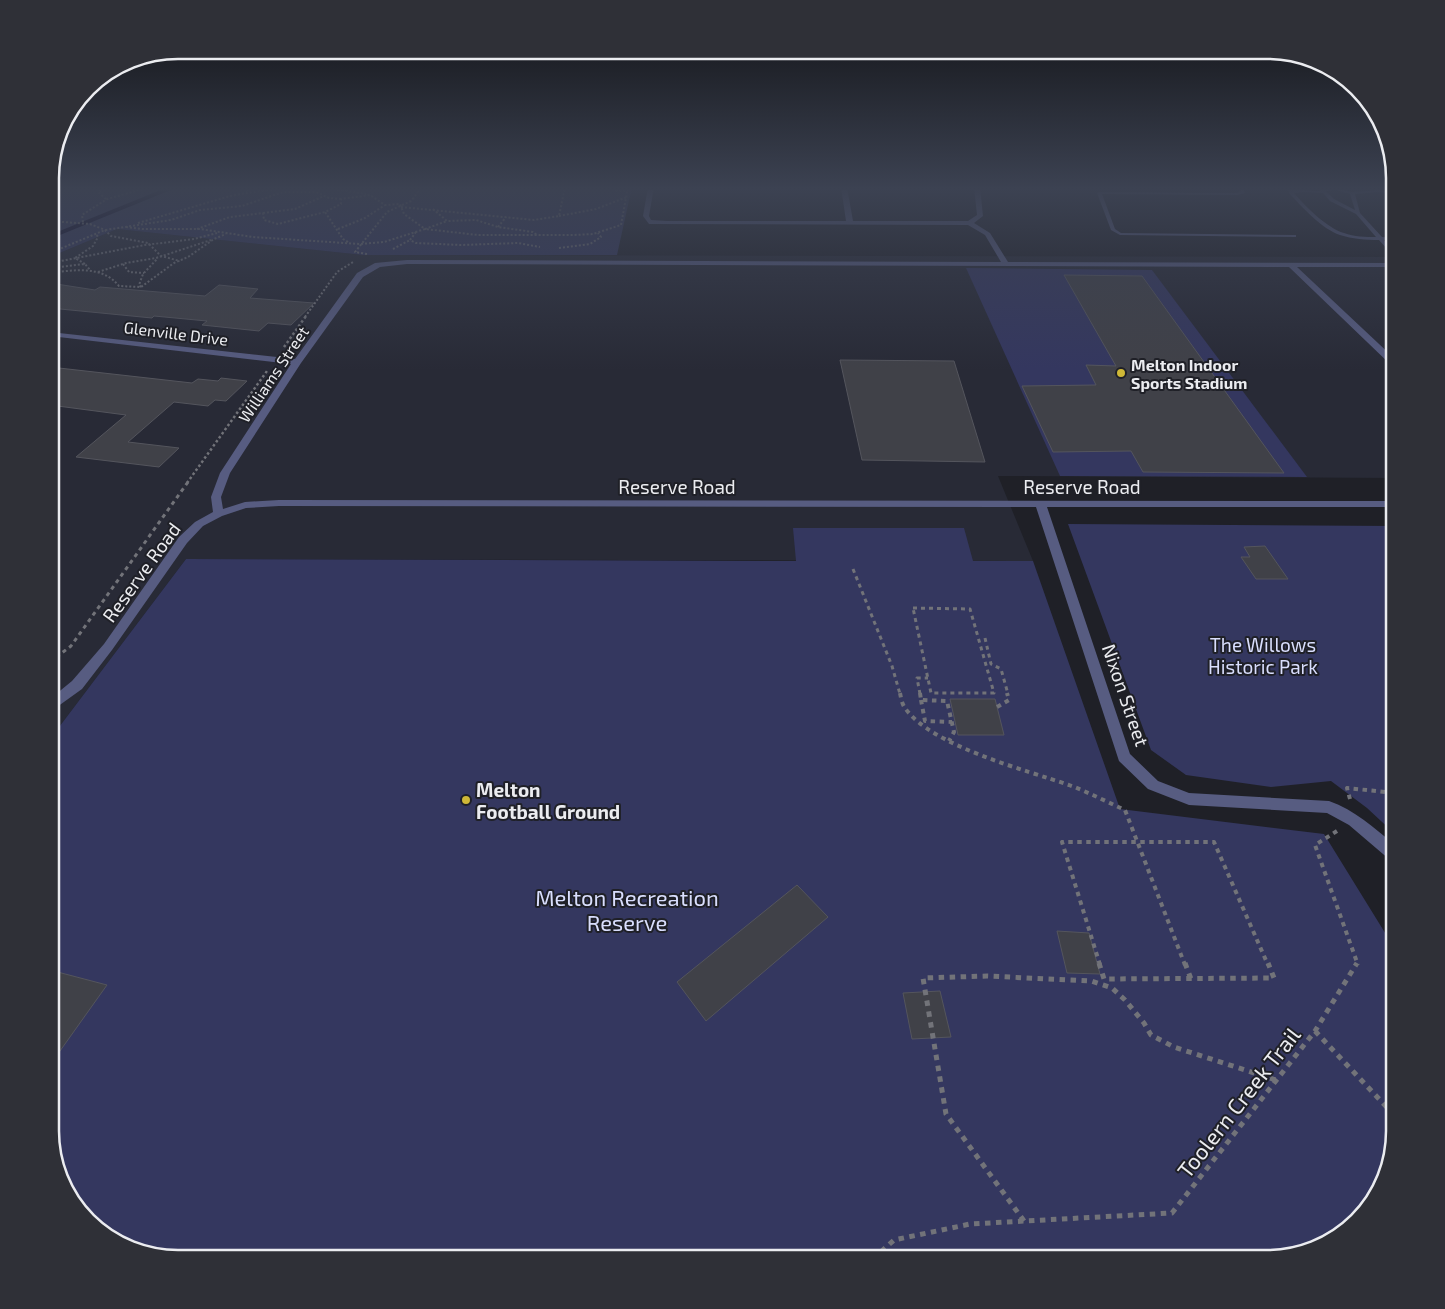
<svg xmlns="http://www.w3.org/2000/svg" width="1445" height="1309" font-family="'Exo 2',sans-serif">
<style>
.built{fill:#282a36}
.green{fill:#34375f}
.lines{fill:none;stroke-linecap:round;stroke-linejoin:round}
.stream{stroke:#060226;stroke-width:4}
.building{fill:#404148;stroke:#54555d}
.path-far4{stroke:#727379;stroke-width:2;stroke-dasharray:2 2;stroke-linecap:butt}
.path-far3{stroke:#727379;stroke-width:2.5;stroke-dasharray:2.5 2.5;stroke-linecap:butt}
.path-far2{stroke:#727379;stroke-width:3;stroke-dasharray:4 4;stroke-linecap:butt}
.path-far1{stroke:#727379;stroke-width:4;stroke-dasharray:4.5 4.5;stroke-linecap:butt}
.path{stroke:#727379;stroke-width:5;stroke-dasharray:5.5 5.5;stroke-linecap:butt}
.service{fill:#575c81;fill-rule:evenodd}
.minor{fill:#575c81;fill-rule:evenodd}
.poi-dot{fill:#cfb837;stroke:#1f2027;stroke-width:2}
.labels{text-anchor:middle;dominant-baseline:central;stroke-width:4;stroke-linejoin:round;paint-order:stroke}
.far-street-label{font-size:16px;fill:#ebecf0;stroke:#1f2027}
.far-poi-label{font-size:16px;font-weight:bold;fill:#ebecf0;stroke:#1f2027;text-anchor:start}
.street-label{font-size:19px;fill:#ebecf0;stroke:#1f2027}
.park-label{font-size:19px;fill:#d9defd;stroke:#1f2027}
.poi-label{font-size:19px;font-weight:bold;fill:#ebecf0;stroke:#1f2027;text-anchor:start}
.near-park-label{font-size:22px;fill:#d9defd;stroke:#1f2027}
.near-street-label{font-size:22px;fill:#ebecf0;stroke:#1f2027}
.rim{fill:none;stroke:#ebecf0;stroke-width:2.5}
</style>
<rect width="100%" height="100%" fill="#1f2027"/>
<!-- built -->
<polygon class="built" points="117,229 363,255 1395,257 1395,478 998,476 1033,561 186,559 50,739 50,257"/>
<!-- green -->
<g class="green">
<polygon points="65,187 632,187 617,255 363,255 117,229 50,257 50,190"/>
<polygon points="966,268 1152,270 1307,477 1060,476"/>
<polygon points="1068,524 1395,526 1395,834 1367,808 1331,781 1271,787 1186,775 1151,750"/>
<polygon points="793,528 964,528 973,561 1033,561 1120,809 1324,834 1395,949 1395,1139 1385,1180 1358,1221 1316,1249 1267,1259 178,1259 129,1249 88,1222 60,1180 50,1139 50,739 186,559 796,561"/>
</g>
<g class="lines">
<!-- stream -->
<polyline class="stream" points="50,237 173,187"/>
</g>
<!-- building -->
<g class="building">
<polygon points="1064,275 1142,276 1284,473 1143,472 1131,451 1053,452 1022,386 1096,385 1086,365 1116,366"/>
<polygon points="50,283 95,290 100,287 205,296 219,285 258,289 250,298 314,303 291,325 268,323 259,331 202,325 207,321 154,316 152,318 50,308"/>
<polygon points="840,360 954,361 985,462 862,460"/>
<polygon points="50,367 192,383 198,379 218,381 221,378 247,381 226,401 215,400 208,406 174,402 128,442 179,448 159,467 76,457 126,415 50,405"/>
<polygon points="1265,546 1288,579 1256,579 1241,557 1250,557 1244,547"/>
<polygon points="950,699 995,699 1004,735 958,735"/>
<polygon points="797,885 828,917 706,1021 677,982"/>
<polygon points="1057,931 1089,933 1100,974 1067,973"/>
<polygon points="50,970 107,985 50,1065"/>
<polygon points="940,991 951,1037 912,1039 903,993"/>
</g>
<g class="lines">
<!-- path-far4 -->
<g class="path-far4">
<polyline points="608,187 618,191 628,191"/>
<polyline points="50,190 63,187"/>
<polyline points="246,191 257,187"/>
<path d="M230 196C276 187 320 185 366 194"/>
<polyline points="106,199 98,192 108,187"/>
<polyline points="401,207 534,220 559,216 565,187"/>
<polyline points="433,209 447,221 476,220 498,227 533,232 537,235"/>
<polyline points="263,213 295,209 324,196"/>
<polyline points="559,216 596,209 627,197"/>
<polyline points="50,221 90,224 105,230 111,236 148,243 161,256 180,261"/>
<polyline points="83,222 82,215 107,199 150,187"/>
<polyline points="138,223 230,196"/>
<polyline points="126,227 142,229 200,229 253,237 360,244 384,242 425,229 478,235 574,235 593,234 621,225 628,187"/>
<polyline points="498,227 506,217"/>
<polyline points="197,229 230,217 263,213 264,220 278,224 325,212"/>
<polyline points="338,229 365,218 385,205"/>
<polyline points="416,232 410,240 416,243 461,245 518,243 540,247"/>
<polyline points="348,242 343,239 325,212 341,204 341,199 370,195 385,205 400,204 404,214 425,229 447,221"/>
<polyline points="559,248 590,244 601,237 598,233"/>
<polyline points="393,249 410,240"/>
<polyline points="50,253 105,230 171,220 200,210 242,206 283,192 316,192 329,198 341,199"/>
<polyline points="367,254 355,252 387,212 411,201 422,187"/>
<polyline points="50,263 145,245 194,239 217,233"/>
<polyline points="85,264 75,258 93,246 98,237 96,234"/>
<polyline points="123,264 129,272 144,273"/>
<polyline points="50,268 85,264 90,270"/>
<polyline points="98,272 126,263 156,258 211,240"/>
<path d="M50 273C74 270 102 265 119 286L141 287 174 263 188 257 214 239 226 234"/>
<polyline points="141,287 139,285 143,274 157,259"/>
<polyline points="305,317 337,272 353,262"/>
</g>
<!-- path-far3 -->
<g class="path-far3">
<polyline points="284,347 306,316"/>
<polyline points="187,483 267,371"/>
</g>
<!-- path-far2 -->
<g class="path-far2">
<polyline points="853,569 892,666 900,694"/>
<polygon points="913,608 970,609 994,693 931,693"/>
<polyline points="985,638 991,664 1001,669 1008,694"/>
<polyline points="50,662 71,646 188,482"/>
<polyline points="920,694 917,678 928,678"/>
</g>
<!-- path-far1 -->
<g class="path-far1">
<path d="M900 693C901 698 902 704 905 708 931 746 1026 770 1069 785 1088 792 1107 802 1125 810L1185 965"/>
<polyline points="920,693 921,700 947,701 954,732 949,741"/>
<polyline points="921,700 925,721 952,722"/>
<polyline points="997,707 1009,700 1007,693"/>
<polyline points="1350,799 1347,788 1395,793"/>
<polyline points="1337,831 1315,845 1358,965"/>
<polyline points="1100,965 1062,842 1214,842 1268,965"/>
</g>
<!-- path -->
<g class="path">
<polyline points="1099,963 1104,979 1274,978 1268,963"/>
<polyline points="1185,963 1191,979"/>
<polyline points="1315,1031 1395,1116"/>
<polyline points="1024,1221 946,1114 923,978 987,976 1091,981 1112,988 1125,1000 1144,1023 1151,1035 1174,1047 1276,1080"/>
<polyline points="873,1259 894,1240 970,1224 1172,1213 1315,1031 1357,963"/>
</g>
<!-- service -->
<g class="service">
<polygon points="1239,187 1243,187 1245,193 1237,195 1102,194 1115,229 1121,233 1294,235 1296,235 1296,237 1120,235 1111,230 1097,193 1099,192 1237,193 1241,191"/>
<path d="M1280 187H1287L1297 190 1320 191 1322 189 1336 188 1352 192 1378 190 1395 192V194L1378 192 1355 194 1360 213 1382 237 1395 238V240H1384L1395 253V258L1379 240C1366 240 1352 239 1340 235 1322 229 1302 207 1289 193L1290 191ZM1336 190 1350 194 1355 210 1334 199 1326 191ZM1304 192 1323 193 1330 201 1356 214 1376 237C1366 237 1354 237 1344 233 1327 228 1306 207 1294 193Z"/>
</g>
<!-- minor -->
<path class="minor" d="M648 187H654L649 216 651 220 667 221H846L841 187H847L853 221H968L977 215 974 187H980L983 216 974 223 990 233 1008 262 1395 263V267H1297L1395 359V367L1392 366 1289 267 407 264 380 267 363 277 301 363 230 473 221 497 223 509 245 502 279 500 1395 501V507H1047L1130 754 1158 781 1189 793 1329 801C1355 810 1374 828 1395 845V862L1390 860 1349 825 1327 813 1189 805 1148 789 1119 761 1036 507 279 506 246 508 222 516 203 526 187 543 112 650 82 689 50 712V699L72 681 104 644 179 537 195 522 213 512 211 497 220 473 291 364 50 336V332L295 359 357 273 375 263 407 260 1001 262 985 235 968 225 649 224 643 216Z"/>
</g>
<!-- sky -->
<linearGradient id="sky" x2="0" y2="1"><stop stop-color="#111215"/><stop offset="0.51" stop-color="#3c4252"/><stop offset="1" stop-color="#3c4252" stop-opacity="0"/></linearGradient>
<rect width="1445" height="370" fill="url(#sky)"/>
<!-- markers -->
<g class="poi-dot">
<circle cx="1121" cy="373" r="5"/>
<circle cx="466" cy="800" r="5"/>
</g>
<g class="labels">
<!-- far-street labels -->
<g class="far-street-label">
<text transform="translate(176 333) rotate(7)">Glenville Drive</text>
<text transform="translate(273 374) rotate(-56)">Williams Street</text>
</g>
<!-- far-poi labels -->
<g class="far-poi-label">
<text x="1131" y="364">Melton Indoor<tspan x="1131" dy="18">Sports Stadium</tspan></text>
</g>
<!-- street labels -->
<g class="street-label">
<text x="677" y="486">Reserve Road</text>
<text x="1082" y="486">Reserve Road</text>
<text transform="translate(141 572) rotate(-54)">Reserve Road</text>
<text transform="translate(1126 695) rotate(71)">Nixon Street</text>
</g>
<!-- park labels -->
<g class="park-label">
<text x="1263" y="644">The Willows<tspan x="1263" dy="22">Historic Park</tspan></text>
</g>
<!-- poi labels -->
<g class="poi-label">
<text x="476" y="789">Melton<tspan x="476" dy="22">Football Ground</tspan></text>
</g>
<!-- near-park labels -->
<g class="near-park-label">
<text x="627" y="897">Melton Recreation<tspan x="627" dy="25">Reserve</tspan></text>
</g>
<!-- near-street labels -->
<g class="near-street-label">
<text transform="translate(1238 1102) rotate(-52)">Toolern Creek Trail</text>
</g>
</g>
<!-- crop -->
<path d="M0 0H1445V1309H0ZM178 59H1267A119 119 0 0 1 1386 178V1131A119 119 0 0 1 1267 1250H178A119 119 0 0 1 59 1131V178A119 119 0 0 1 178 59Z" fill="#2f3037" fill-rule="evenodd"/>
<path class="rim" d="M178 59H1267A119 119 0 0 1 1386 178V1131A119 119 0 0 1 1267 1250H178A119 119 0 0 1 59 1131V178A119 119 0 0 1 178 59Z"/>
</svg>
